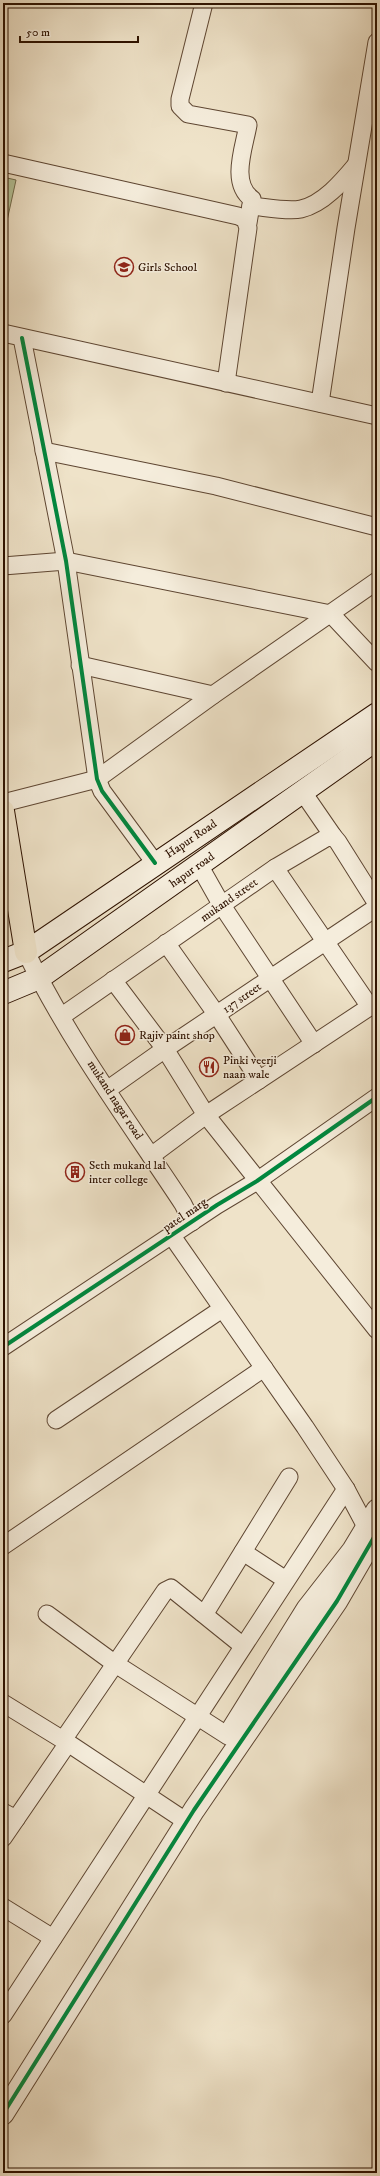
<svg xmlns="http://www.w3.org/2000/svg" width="380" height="2176" font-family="'IM FELL DW Pica',serif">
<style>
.green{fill:#b5c499;stroke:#726b4c}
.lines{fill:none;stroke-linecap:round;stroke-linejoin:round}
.minor-casing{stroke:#5e4632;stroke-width:19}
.tertiary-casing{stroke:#5e4632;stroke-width:23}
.secondary-casing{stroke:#2e1200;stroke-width:24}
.primary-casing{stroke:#2e1200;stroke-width:24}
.minor{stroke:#f5eddc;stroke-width:17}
.tertiary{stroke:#f5eddc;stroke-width:21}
.secondary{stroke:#f5eddc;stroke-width:22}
.primary{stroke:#efe3c9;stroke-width:22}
.cycleway-casing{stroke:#f5eddc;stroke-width:6}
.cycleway{stroke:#00873e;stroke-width:4}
.labels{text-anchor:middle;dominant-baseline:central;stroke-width:3;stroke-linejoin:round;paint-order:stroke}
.poi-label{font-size:12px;fill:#2e1200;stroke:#f5eddc;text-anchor:start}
.street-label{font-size:12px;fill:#2e1200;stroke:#f5eddc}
</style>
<rect width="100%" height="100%" fill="#efe3c9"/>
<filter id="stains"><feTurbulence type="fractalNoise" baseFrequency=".005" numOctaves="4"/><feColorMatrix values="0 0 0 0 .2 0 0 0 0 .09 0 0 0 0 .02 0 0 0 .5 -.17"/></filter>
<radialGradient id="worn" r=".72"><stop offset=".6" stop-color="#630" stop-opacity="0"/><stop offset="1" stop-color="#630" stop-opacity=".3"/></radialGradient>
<!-- green -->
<polygon class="green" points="3,177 16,180 3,239"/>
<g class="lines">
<!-- minor casing -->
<g class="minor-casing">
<g id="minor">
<path d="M204 3 180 99V106L188 114 248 125C244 148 230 183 252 199L248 223"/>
<polyline points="3,163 238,216 245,219 248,228 226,383"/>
<path d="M251 206C264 207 288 212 301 209 323 204 342 182 356 165"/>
<polyline points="3,333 377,416"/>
<polyline points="22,338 66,561 97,779 102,791 155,863"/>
<polyline points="320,403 346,228 377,42"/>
<polyline points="44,451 216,486 377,527"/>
<polyline points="3,566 66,561 331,614 377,663"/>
<polyline points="80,665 213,695"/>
<polyline points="302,791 333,836"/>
<polyline points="3,803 97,779 213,695 377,581"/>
<polyline points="199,865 221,904 314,1044"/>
<polyline points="275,868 370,1007"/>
<polyline points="166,943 217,1015 259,1080"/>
<path d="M26 952C69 1041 129 1122 183 1204L192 1222"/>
<polyline points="113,980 165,1049 206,1115 377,1330"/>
<polyline points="62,1016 275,868 326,838 333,836 338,842 377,904"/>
<polyline points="107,1090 165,1049 377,907"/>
<polyline points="151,1156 206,1115 377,1002"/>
<polyline points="172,1236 305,1427 346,1489 372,1538"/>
<polyline points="3,1347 217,1205 257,1181 377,1097"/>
<polyline points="56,1420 222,1309"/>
<polyline points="3,1546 264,1368"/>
<polyline points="243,1552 286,1580"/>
<polyline points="202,1613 243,1646"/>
<polyline points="47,1614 114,1663 228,1736"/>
<polyline points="3,1703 68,1743 178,1816"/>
<polyline points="63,1740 165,1591 171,1588 202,1613 207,1610 289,1477"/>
<polyline points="3,1812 16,1819"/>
<polyline points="3,1838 68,1743"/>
<polyline points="3,1907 53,1938"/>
<polyline points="3,2015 346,1489"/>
</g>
</g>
<!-- tertiary casing -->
<g class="tertiary-casing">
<g id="tertiary">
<polyline points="233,1728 307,1609 353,1550 377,1510"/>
<polyline points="3,2114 194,1810 337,1601 377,1532"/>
</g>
</g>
<!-- secondary casing -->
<g class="secondary-casing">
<g id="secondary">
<polyline points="3,961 26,952 377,714"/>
<polyline points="3,993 39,978 377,739"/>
</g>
</g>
<!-- primary casing -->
<g class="primary-casing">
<polyline id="primary" points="3,811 26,952"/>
</g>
<!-- minor -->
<use href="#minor" class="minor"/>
<!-- tertiary -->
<use href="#tertiary" class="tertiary"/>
<!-- secondary -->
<use href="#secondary" class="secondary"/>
<!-- primary -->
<use href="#primary" class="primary"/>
<!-- cycleway casing -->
<g class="cycleway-casing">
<g id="cycleway">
<polyline points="22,338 66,561 97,779 102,791 155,863"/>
<polyline points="3,1347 217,1205 257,1181 377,1097"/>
<polyline points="3,2114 194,1810 337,1601 377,1532"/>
</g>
</g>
<!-- cycleway -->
<use href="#cycleway" class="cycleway"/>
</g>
<!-- icons -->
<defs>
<g id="school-ring" transform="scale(1)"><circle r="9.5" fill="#f5eddc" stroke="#8f2418" stroke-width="1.5"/><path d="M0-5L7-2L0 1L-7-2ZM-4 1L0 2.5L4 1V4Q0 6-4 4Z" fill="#8f2418"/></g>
<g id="shop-ring" transform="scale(1)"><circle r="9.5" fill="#f5eddc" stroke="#8f2418" stroke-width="1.5"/><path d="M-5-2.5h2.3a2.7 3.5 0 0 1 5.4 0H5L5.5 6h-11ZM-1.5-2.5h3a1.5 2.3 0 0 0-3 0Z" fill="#8f2418"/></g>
<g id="restaurant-ring" transform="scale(1)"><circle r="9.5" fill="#f5eddc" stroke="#8f2418" stroke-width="1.5"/><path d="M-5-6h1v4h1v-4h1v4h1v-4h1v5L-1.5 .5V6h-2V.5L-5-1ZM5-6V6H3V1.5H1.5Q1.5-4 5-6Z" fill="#8f2418"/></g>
<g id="building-ring" transform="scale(1)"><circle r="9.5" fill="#f5eddc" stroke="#8f2418" stroke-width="1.5"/><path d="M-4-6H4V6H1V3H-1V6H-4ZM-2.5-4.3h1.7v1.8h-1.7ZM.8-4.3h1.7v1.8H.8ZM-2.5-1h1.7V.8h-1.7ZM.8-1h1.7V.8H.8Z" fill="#8f2418"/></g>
</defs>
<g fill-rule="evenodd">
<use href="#school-ring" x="124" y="267"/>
<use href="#shop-ring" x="125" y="1035"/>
<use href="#restaurant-ring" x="209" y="1067"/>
<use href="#building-ring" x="75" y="1172"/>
</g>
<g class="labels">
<!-- poi labels -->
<g class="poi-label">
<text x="138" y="267">Girls School</text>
<text x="139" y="1035">Rajiv paint shop</text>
<text x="223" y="1060">Pinki veerji<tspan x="223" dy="14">naan wale</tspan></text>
<text x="89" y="1165">Seth mukand lal<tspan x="89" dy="14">inter college</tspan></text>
</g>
<!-- street labels -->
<g class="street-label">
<text transform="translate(191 839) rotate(-34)">Hapur Road</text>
<text transform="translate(192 870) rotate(-35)">hapur road</text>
<text transform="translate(229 900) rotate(-35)">mukand street</text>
<text transform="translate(242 998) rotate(-35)">137 street</text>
<text transform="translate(115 1100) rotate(57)">mukand nagar road</text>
<text transform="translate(185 1215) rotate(-34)">patel marg</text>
</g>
</g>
<!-- margin -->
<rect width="380" height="2176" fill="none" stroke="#efe3c9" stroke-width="16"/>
<rect x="4" y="4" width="372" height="2168" fill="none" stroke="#2e1200" stroke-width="2"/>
<rect x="8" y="8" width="364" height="2160" fill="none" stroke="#2e1200"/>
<!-- scale -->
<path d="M20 36v6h118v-6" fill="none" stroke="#2e1200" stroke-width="2"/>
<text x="26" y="36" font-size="12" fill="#2e1200" stroke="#f5eddc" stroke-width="3" paint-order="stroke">50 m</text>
<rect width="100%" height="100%" filter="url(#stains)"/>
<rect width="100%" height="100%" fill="url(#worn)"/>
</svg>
